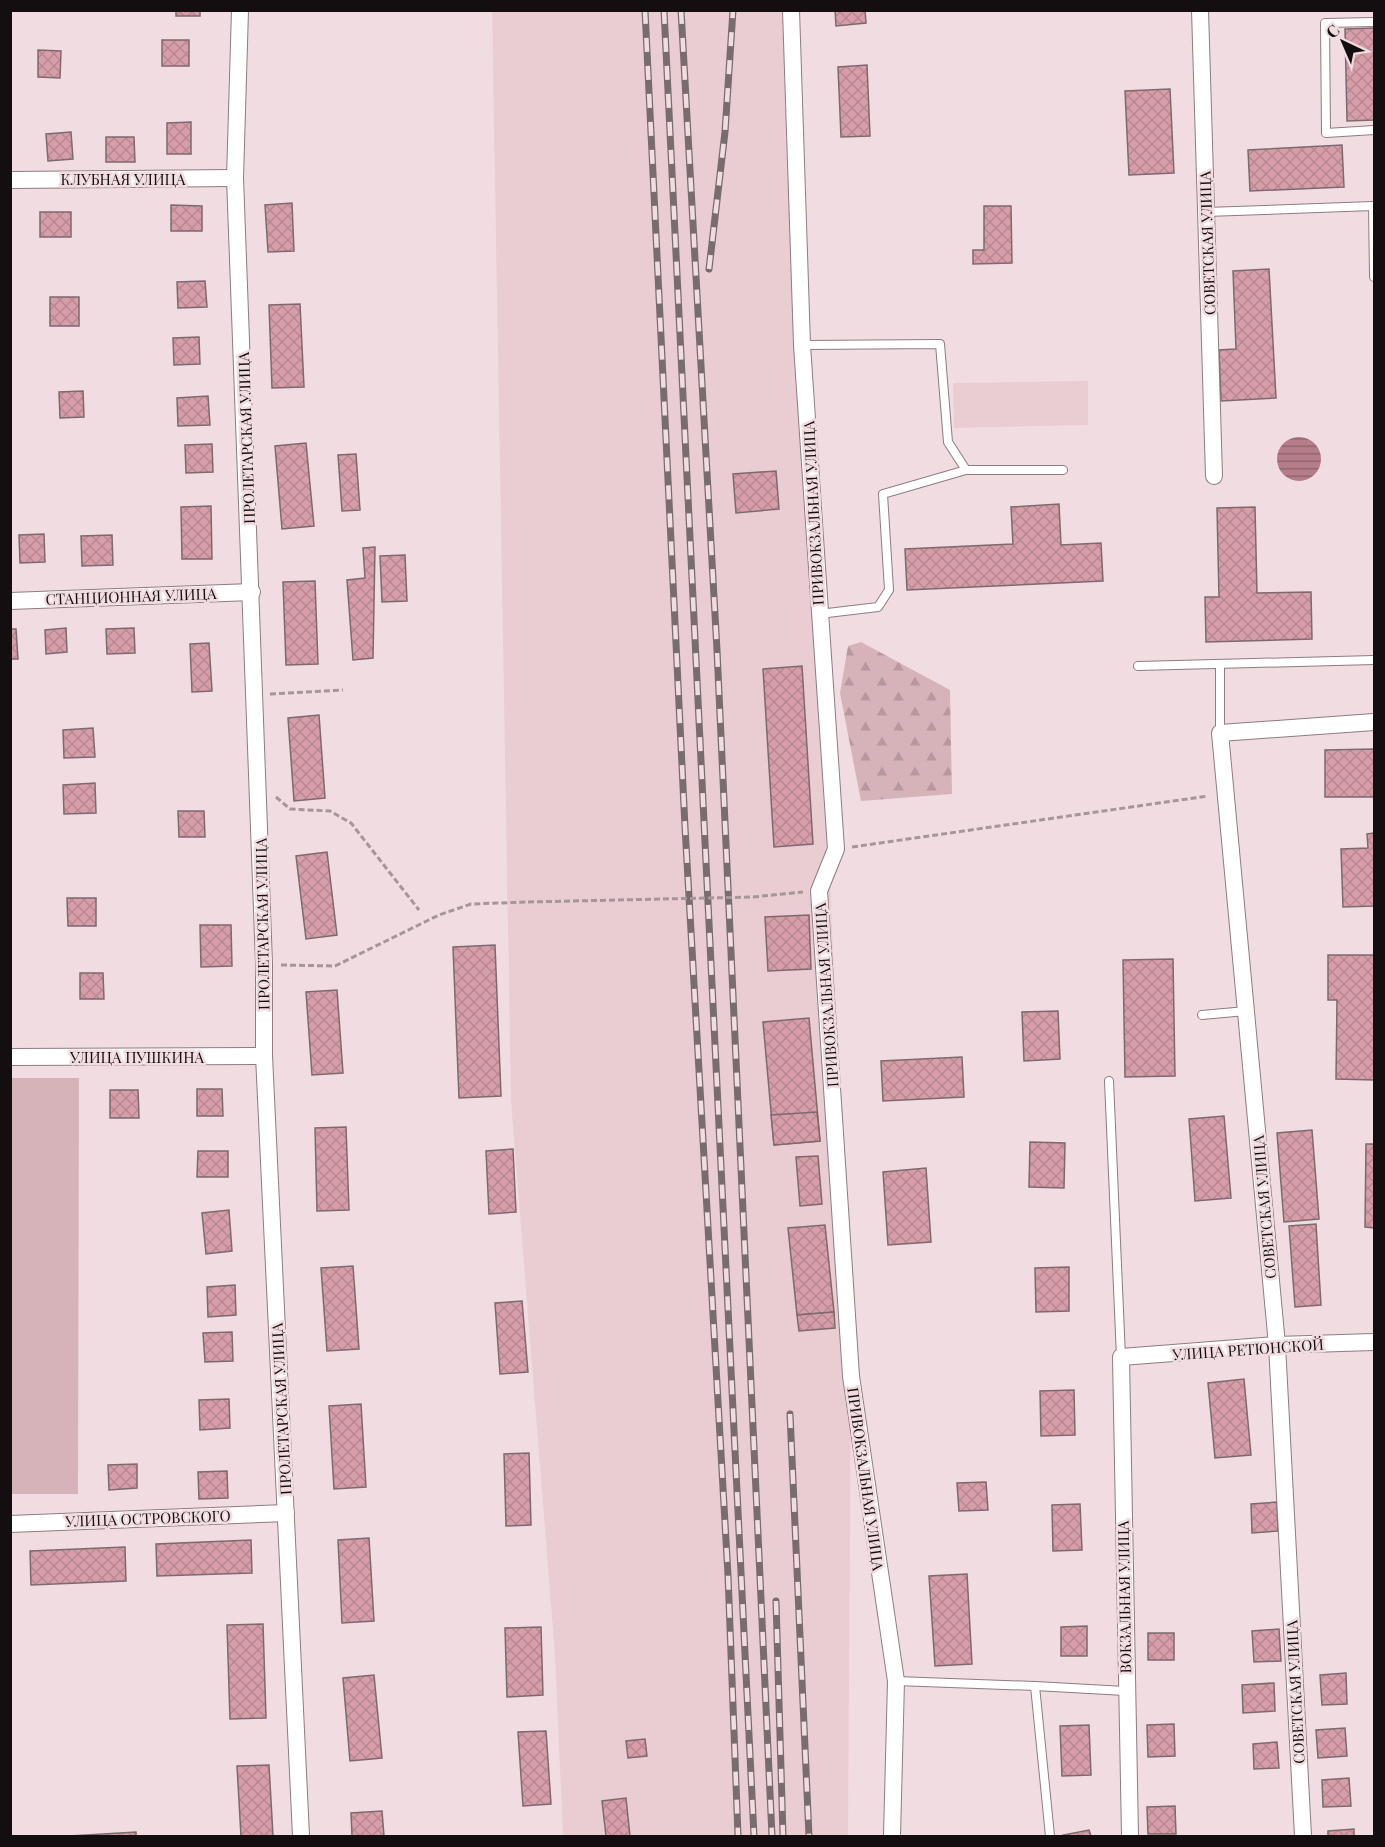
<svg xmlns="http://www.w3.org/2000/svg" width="1385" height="1847" font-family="'Playfair Display',serif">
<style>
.built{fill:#eacdd3}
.forest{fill:url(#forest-firs)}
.garden{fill:#d6b2b9}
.water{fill:url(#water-rules)}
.building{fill:url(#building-cross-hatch);stroke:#7c6a6e;stroke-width:1.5}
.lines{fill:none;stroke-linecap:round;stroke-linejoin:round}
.lane-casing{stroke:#8e7c80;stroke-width:10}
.street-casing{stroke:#8e7c80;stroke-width:18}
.path{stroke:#a6969a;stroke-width:3;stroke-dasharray:6 3;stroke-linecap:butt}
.lane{stroke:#fff;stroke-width:8}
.street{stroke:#fff;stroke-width:16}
.rail-casing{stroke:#796c6f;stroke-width:7}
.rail{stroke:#f1dde1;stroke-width:4.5;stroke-dasharray:14;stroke-linecap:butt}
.path-bridge{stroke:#a6969a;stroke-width:3;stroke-dasharray:6 3;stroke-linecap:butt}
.labels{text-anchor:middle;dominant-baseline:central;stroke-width:5;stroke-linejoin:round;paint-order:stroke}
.street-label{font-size:15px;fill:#150e10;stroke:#f1dde1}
</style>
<defs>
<pattern id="forest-firs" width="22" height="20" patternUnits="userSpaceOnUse" patternTransform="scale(1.5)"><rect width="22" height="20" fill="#d6b2b9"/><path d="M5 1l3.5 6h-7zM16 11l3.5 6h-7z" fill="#b7989e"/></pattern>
<pattern id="water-rules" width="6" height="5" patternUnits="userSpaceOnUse" patternTransform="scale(1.5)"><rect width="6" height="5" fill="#b47d89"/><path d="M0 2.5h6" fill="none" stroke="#91656f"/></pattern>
<pattern id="building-cross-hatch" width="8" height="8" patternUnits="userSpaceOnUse" patternTransform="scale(1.5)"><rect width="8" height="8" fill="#d79eaa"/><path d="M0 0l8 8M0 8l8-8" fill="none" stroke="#b88791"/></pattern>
</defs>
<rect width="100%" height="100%" fill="#f1dde1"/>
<!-- built -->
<g class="built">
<polygon points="492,11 793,11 851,1376 848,1836 563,1836 555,1655 511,1101"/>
<polygon points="1088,381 1088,425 954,428 953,383"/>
</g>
<!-- forest -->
<polygon class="forest" points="861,642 950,690 952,794 861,801 840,693 848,646"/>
<!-- garden -->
<polygon class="garden" points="11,1078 79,1078 78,1494 11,1494"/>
<!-- water -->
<circle class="water" cx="1299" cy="459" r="22"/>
<!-- building -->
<g class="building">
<rect x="176" y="10" width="24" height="6"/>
<polygon points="835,10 865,10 866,23 836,26"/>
<polygon points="1374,28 1374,120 1347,121 1345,29"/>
<rect x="162" y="40" width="27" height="26"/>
<polygon points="38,50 61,51 60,78 38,77"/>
<polygon points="867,65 870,136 841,137 838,67"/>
<polygon points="1170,89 1174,173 1129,175 1125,91"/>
<polygon points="191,122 191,154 167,154 167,123"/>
<polygon points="71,132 73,159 48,161 46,134"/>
<polygon points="106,137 134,137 135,162 106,162"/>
<polygon points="1342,145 1344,187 1250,191 1248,150"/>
<polygon points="292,203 294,251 268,252 265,205"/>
<polygon points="171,205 202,206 202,231 171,231"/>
<polygon points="984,206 1011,206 1012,263 973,264 973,250 984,250"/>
<rect x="40" y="212" width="31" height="25"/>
<polygon points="1269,269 1276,398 1221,401 1219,350 1236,349 1233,271"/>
<polygon points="205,281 207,307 178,308 177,282"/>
<rect x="50" y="297" width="29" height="29"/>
<polygon points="300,304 304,387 272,388 269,305"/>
<polygon points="199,337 200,364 174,365 173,338"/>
<polygon points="83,391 84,417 60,418 59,392"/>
<polygon points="208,396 210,425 178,426 177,398"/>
<polygon points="306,443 314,526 282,529 275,446"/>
<polygon points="212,444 213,472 186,473 185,445"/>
<polygon points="356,454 360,510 342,511 338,455"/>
<polygon points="776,471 779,509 736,513 733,474"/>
<polygon points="1059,504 1061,545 1101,543 1103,581 907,590 905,549 1013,544 1011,507"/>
<polygon points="211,506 212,559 182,559 181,507"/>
<polygon points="1255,507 1257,593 1311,592 1312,639 1206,642 1205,597 1219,597 1217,508"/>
<polygon points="44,534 45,562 20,563 19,535"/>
<polygon points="112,535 113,565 82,566 81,536"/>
<polygon points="375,547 373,658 353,660 347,580 365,578 363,548"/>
<polygon points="405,555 407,601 382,602 380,556"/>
<polygon points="315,581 318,664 286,665 283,582"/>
<polygon points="66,628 67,652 46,654 45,630"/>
<polygon points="134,628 135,653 107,654 106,629"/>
<polygon points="10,629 16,629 18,659 10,659"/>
<polygon points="209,643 212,691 192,692 190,644"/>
<polygon points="802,666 813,844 774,847 763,669"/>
<polygon points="319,715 325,798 294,801 288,718"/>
<polygon points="93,728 95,757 64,758 63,730"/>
<polygon points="1374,749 1374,797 1325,797 1325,750"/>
<polygon points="95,783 96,813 64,814 63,785"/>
<polygon points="178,811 204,811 205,837 179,837"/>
<polygon points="1374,833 1374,906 1343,907 1341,849 1368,848 1367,834"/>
<polygon points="327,852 337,935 306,939 296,856"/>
<polygon points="67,898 96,898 96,926 68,926"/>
<polygon points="809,915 811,969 768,971 765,917"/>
<polygon points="200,925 231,925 232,966 201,967"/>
<polygon points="495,945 501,1096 459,1098 453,947"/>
<polygon points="1328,955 1374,955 1374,1080 1336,1079 1337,1000 1328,1000"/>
<polygon points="1173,959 1175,1076 1125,1077 1123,960"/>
<polygon points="80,973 103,973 104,999 80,999"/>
<polygon points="337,990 343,1073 312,1075 306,992"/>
<polygon points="1058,1011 1060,1059 1024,1061 1022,1012"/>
<polygon points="809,1018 820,1141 774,1145 763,1022"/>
<polygon points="962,1057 964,1097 883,1101 881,1061"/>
<polygon points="197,1089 222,1089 223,1116 197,1116"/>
<polygon points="110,1090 138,1090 139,1118 110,1118"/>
<polygon points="817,1112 820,1141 774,1145 771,1115"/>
<polygon points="1224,1116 1231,1198 1195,1201 1189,1119"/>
<polygon points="346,1127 349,1210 317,1211 315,1128"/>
<polygon points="1312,1130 1319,1219 1284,1222 1277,1133"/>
<polygon points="1030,1142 1065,1143 1064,1188 1029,1187"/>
<polygon points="1366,1144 1374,1144 1374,1228 1365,1227"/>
<polygon points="513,1149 516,1212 489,1214 486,1151"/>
<polygon points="198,1151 228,1151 228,1177 197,1177"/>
<polygon points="818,1156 822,1204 800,1206 796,1157"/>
<polygon points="926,1168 931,1242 888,1245 883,1172"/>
<polygon points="229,1210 232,1251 206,1254 202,1213"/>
<polygon points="1316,1224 1321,1305 1295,1307 1289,1226"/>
<polygon points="825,1225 834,1312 797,1315 788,1228"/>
<polygon points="353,1266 359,1349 327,1351 321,1268"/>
<polygon points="1069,1267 1069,1311 1036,1312 1035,1268"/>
<polygon points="235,1285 236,1315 208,1317 207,1287"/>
<polygon points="522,1301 528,1372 500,1374 495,1303"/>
<polygon points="834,1312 835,1328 799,1331 797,1315"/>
<polygon points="232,1332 233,1361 205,1362 203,1333"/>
<polygon points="1244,1379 1251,1455 1215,1458 1208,1383"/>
<polygon points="1074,1390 1075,1435 1041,1436 1040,1391"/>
<polygon points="229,1399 230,1428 200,1430 199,1400"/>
<polygon points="361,1404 366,1487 334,1489 329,1406"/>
<polygon points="529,1453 531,1525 506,1526 504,1454"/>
<polygon points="137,1464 137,1488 109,1490 108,1465"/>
<polygon points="227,1471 228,1498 199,1499 198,1472"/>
<polygon points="986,1482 988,1510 959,1511 957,1483"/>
<polygon points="1277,1502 1278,1531 1252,1533 1251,1504"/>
<polygon points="1080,1504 1082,1550 1053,1551 1052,1505"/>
<polygon points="369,1538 374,1621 342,1623 338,1540"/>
<polygon points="251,1540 252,1573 157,1576 156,1544"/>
<polygon points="125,1547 126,1581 31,1585 30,1551"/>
<polygon points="967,1574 972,1664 935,1666 929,1576"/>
<polygon points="263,1624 266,1718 230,1719 227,1625"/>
<polygon points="1087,1626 1087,1656 1061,1656 1061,1627"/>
<polygon points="541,1627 543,1695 507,1697 505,1628"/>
<polygon points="1279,1629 1281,1661 1254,1662 1252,1631"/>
<rect x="1148" y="1633" width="26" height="27"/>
<polygon points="1346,1673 1347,1704 1322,1705 1320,1675"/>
<polygon points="374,1675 382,1758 350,1761 343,1678"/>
<polygon points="1274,1683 1275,1711 1243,1713 1242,1685"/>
<polygon points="1174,1724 1175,1756 1148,1757 1147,1725"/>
<polygon points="1089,1725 1091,1775 1062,1776 1060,1726"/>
<polygon points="1345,1728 1347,1756 1318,1758 1316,1730"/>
<polygon points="546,1731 551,1804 523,1806 518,1732"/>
<polygon points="645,1739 647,1756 628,1758 626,1741"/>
<polygon points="1277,1742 1279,1768 1254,1769 1253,1744"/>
<polygon points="269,1765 273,1836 241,1836 237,1766"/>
<polygon points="1349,1778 1351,1806 1323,1807 1322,1780"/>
<polygon points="626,1798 630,1836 606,1836 602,1801"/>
<polygon points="1175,1806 1176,1834 1148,1834 1147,1807"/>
<polygon points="382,1811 384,1836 352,1836 351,1813"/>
<polygon points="1354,1829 1354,1836 1328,1836 1328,1831"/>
<polygon points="1089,1830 1091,1836 1063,1836 1063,1835"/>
<polygon points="136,1832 136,1836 69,1836"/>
</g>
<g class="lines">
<!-- lane casing -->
<g class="lane-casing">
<g id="lane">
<polyline points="1374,22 1325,23 1326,133 1374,130"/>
<polyline points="1206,212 1373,206 1374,277"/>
<polyline points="802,345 940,344 948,442 966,470 1063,470"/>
<polyline points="819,614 878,607 889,590 883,494 966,470"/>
<polyline points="1220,664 1220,733"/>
<polyline points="1138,666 1374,660"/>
<polyline points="1202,1015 1246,1011"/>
<polyline points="1109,1081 1121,1357"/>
<polyline points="896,1681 1035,1686 1050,1836"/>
<polyline points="1035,1686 1125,1691"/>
</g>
</g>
<!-- street casing -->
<g class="street-casing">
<g id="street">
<polyline points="240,10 235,178 264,964 264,1056 301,1836"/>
<polyline points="791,10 802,345 836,849 819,891 851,1376 896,1681 892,1836"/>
<polyline points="1200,10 1214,476"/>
<polyline points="10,180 235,178"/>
<polyline points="10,601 252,592"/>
<polyline points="10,1057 264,1056"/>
<polyline points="10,1524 286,1513"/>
<polyline points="1130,1836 1121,1357 1277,1345 1374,1342"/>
<polyline points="1303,1836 1277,1345 1220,733 1374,722"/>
</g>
</g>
<!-- path -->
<g class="path">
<polyline points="270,694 343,690"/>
<polyline points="276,797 290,809 330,811 351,823 419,910"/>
<polyline points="852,847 1208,796"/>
<polyline points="753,897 803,892"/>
<polyline points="281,965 335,966 439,915 471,904 528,902"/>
</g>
<!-- lane -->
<use href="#lane" class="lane"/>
<!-- street -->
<use href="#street" class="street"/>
<!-- rail casing -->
<g class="rail-casing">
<g id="rail">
<polyline points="645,10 685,827 728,1575 738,1836"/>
<polyline points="664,10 754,1836"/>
<polyline points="681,10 717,650 772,1836"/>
<polyline points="709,269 725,132 733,10"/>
<polyline points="790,1414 809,1836"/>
<polyline points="776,1601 783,1836"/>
</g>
</g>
<!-- rail -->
<use href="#rail" class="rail"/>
<!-- path-bridge -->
<polyline class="path-bridge" points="528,902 753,897"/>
</g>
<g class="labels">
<!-- street labels -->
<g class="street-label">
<text x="123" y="179">КЛУБНАЯ УЛИЦА</text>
<text transform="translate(1207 243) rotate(-92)">СОВЕТСКАЯ УЛИЦА</text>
<text transform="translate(246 438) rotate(-92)">ПРОЛЕТАРСКАЯ УЛИЦА</text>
<text transform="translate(813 513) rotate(-93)">ПРИВОКЗАЛЬНАЯ УЛИЦА</text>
<text transform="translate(131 596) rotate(-2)">СТАНЦИОННАЯ УЛИЦА</text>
<text transform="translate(262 924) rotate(-91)">ПРОЛЕТАРСКАЯ УЛИЦА</text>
<text transform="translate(826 995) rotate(-94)">ПРИВОКЗАЛЬНАЯ УЛИЦА</text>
<text x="137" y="1057">УЛИЦА ПУШКИНА</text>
<text transform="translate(1264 1207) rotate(-95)">СОВЕТСКАЯ УЛИЦА</text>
<text transform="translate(1248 1349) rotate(-4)">УЛИЦА РЕТЮНСКОЙ</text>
<text transform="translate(281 1409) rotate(-93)">ПРОЛЕТАРСКАЯ УЛИЦА</text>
<text transform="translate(866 1479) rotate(82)">ПРИВОКЗАЛЬНАЯ УЛИЦА</text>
<text transform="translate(148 1518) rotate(-2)">УЛИЦА ОСТРОВСКОГО</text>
<text transform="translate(1124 1597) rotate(-91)">ВОКЗАЛЬНАЯ УЛИЦА</text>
<text transform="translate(1295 1692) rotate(-93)">СОВЕТСКАЯ УЛИЦА</text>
</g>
</g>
<!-- border -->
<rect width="1385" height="1847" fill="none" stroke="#150e10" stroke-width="24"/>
<!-- north arrow -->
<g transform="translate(1343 42) rotate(316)" stroke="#f1dde1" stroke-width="4.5" paint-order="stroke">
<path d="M0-4.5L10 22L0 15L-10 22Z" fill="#150e10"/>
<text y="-9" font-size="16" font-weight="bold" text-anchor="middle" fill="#150e10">С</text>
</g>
</svg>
